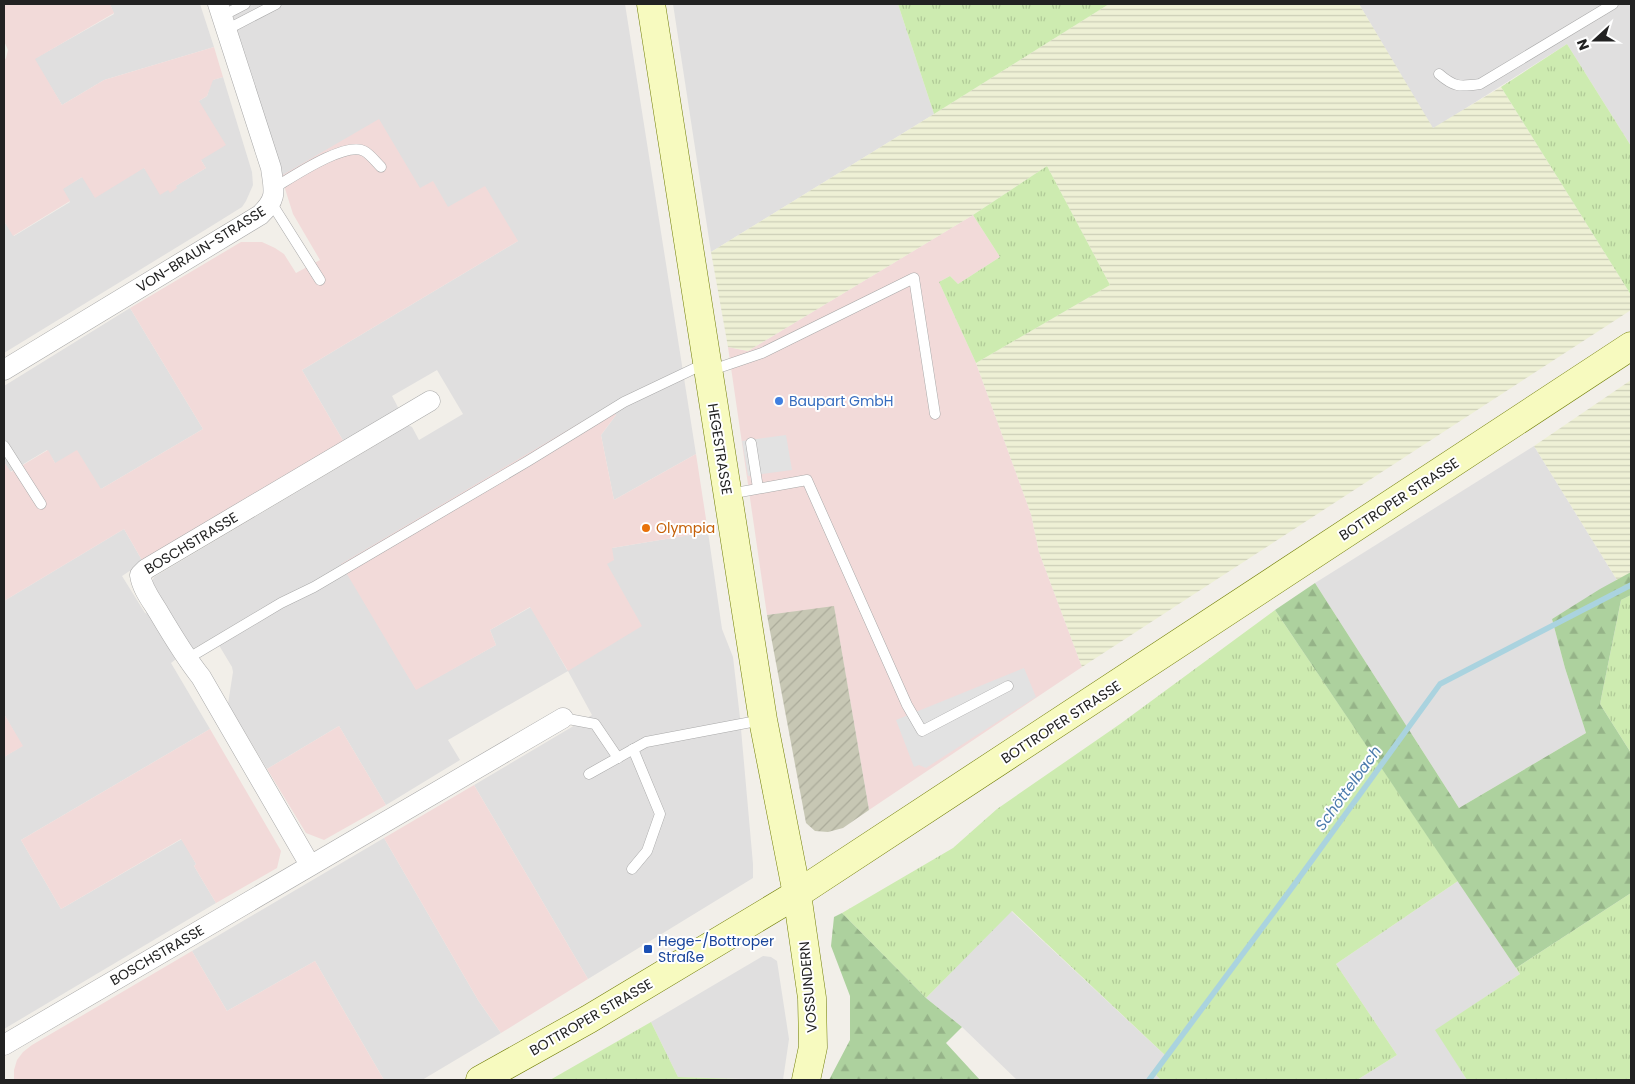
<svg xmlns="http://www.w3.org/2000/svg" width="1635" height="1084" font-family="Poppins,sans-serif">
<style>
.residential{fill:#e0dfdf}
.commercial{fill:#f2dad9}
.construction{fill:url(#construction-furrows)}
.farmland{fill:url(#farmland-rules)}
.grass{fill:url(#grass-tufts)}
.forest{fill:url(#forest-firs)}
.parking{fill:#e2e2e2}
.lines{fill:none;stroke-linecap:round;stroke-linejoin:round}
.stream{stroke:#aad3df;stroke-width:5.5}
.lane-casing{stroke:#a9a9a9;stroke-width:11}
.street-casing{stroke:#a9a9a9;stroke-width:21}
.secondary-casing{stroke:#707d05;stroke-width:29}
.lane{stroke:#fff;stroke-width:10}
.street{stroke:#fff;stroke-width:20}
.secondary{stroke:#f7fabf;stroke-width:28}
.shop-dot{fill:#3f7fe0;stroke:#fff;stroke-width:2}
.food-dot{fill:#e8710a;stroke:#fff;stroke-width:2}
.transit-dot{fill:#1a4fb4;stroke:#fff;stroke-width:2}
.labels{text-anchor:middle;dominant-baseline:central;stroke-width:4;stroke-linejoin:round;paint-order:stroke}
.street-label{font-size:14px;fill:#222;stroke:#fff}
.shop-label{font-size:14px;fill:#366cbe;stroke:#fff;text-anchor:start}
.food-label{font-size:14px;fill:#c56008;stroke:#fff;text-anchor:start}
.transit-label{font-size:14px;fill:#164399;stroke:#fff;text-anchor:start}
.water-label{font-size:15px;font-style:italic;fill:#4a7aab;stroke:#fff}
</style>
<defs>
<pattern id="construction-furrows" width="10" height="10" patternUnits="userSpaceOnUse" patternTransform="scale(1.25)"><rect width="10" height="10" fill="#c7c7b4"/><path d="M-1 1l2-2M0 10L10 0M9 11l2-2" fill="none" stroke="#abab9a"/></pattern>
<pattern id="farmland-rules" width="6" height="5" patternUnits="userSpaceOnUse" patternTransform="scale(1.25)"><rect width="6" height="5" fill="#eef0d5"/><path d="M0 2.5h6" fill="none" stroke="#ccceb7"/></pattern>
<pattern id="grass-tufts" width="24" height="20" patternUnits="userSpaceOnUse" patternTransform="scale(1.25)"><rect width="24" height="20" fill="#cdebb0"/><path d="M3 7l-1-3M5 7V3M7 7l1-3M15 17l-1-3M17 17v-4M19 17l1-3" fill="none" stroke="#b0c997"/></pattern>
<pattern id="forest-firs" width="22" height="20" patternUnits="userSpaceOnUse" patternTransform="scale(1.25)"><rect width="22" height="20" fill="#add19e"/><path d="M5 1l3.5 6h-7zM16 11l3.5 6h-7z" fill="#95b388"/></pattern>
</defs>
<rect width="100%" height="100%" fill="#f2efe9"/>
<!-- residential -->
<g class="residential">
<polygon points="110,4 200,4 214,47 104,80 62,105 34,59 114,14"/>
<polygon points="229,4 625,4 696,454 614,500 601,435 616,415 342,564 416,689 496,645 490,630 531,607 567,670 612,548 708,532 722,629 733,657 740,718 753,864 753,878 588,979 474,785 592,715 568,671 448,740 460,760 386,805 339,726 267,769 228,704 233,672 232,667 214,637 189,651 151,584 154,577 393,435 394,430 407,425 410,426 412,427 419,440 463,414 437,370 392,396 400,411 345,444 302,370 518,241 447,207 420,188 281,176"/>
<polygon points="673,4 898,4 934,114 711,252"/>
<polygon points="1359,4 1631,4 1631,146 1567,44 1433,129"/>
<polygon points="223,77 252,172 253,185 246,201 242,207 205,230 4,353 4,221 14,236 70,202 62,189 82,177 144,168 169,190 206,168 201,160 199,101 207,96 212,80"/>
<polygon points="130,308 203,429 101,489 55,463 47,450 10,472 4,462 4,386"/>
<polygon points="1534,446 1617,580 1552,619 1565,668 1586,733 1459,808 1315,583"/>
<polygon points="124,529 143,562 122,576 145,613 150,614 176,659 171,663 210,729 21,840 61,909 182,839 196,864 194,866 216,903 4,1029 4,757 22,746 4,714 4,601"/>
<polygon points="384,838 478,1000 501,1033 422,1080 384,1080 315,961 227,1011 192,951"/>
<polygon points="1458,881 1520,974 1436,1030 1467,1080 1357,1080 1397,1055 1336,964"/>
<polygon points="1011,911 1167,1057 1156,1075 1161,1080 1017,1080 962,1027 926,998"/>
<polygon points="763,956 771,957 777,961 789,1039 783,1080 678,1077 651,1022"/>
</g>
<!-- commercial -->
<g class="commercial">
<polygon points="4,4 110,4 114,13 35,59 62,105 104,80 214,47 223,77 213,80 207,96 199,101 226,145 201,160 206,168 176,186 177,188 170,193 168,190 160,195 144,168 95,198 82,177 63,189 70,201 13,236 4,221 4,61 6,58 8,50 4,41"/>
<polygon points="379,119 420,188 433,181 448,207 485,186 518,241 302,370 345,444 143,562 124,529 4,601 4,462 11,472 48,450 55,463 77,450 101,489 203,429 130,308 241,242 262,242 275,248 284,254 296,273 320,260 293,214 281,176"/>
<polygon points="973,215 1000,257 958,284 950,276 939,282 976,363 1031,514 1039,552 1082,667 869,810 834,607 767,615 728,347 748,351"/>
<polygon points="610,405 616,415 601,435 614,500 696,454 708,532 612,548 614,560 607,564 642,626 568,671 530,607 490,630 496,645 416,690 341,564"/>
<polygon points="4,714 23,746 4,757"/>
<polygon points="339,726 386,805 324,840 306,833 267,769"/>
<polygon points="210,729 281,851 277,868 216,903 194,866 196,864 181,839 61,909 21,840"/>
<polygon points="474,785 588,979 501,1033 478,1000 384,838"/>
<polygon points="192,951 227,1011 315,961 384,1080 14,1080 14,1070 17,1060 23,1052 32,1045"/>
</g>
<!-- construction -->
<polygon class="construction" points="834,606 869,810 843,828 828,832 815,831 806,823 767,615"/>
<!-- farmland -->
<g class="farmland">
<polygon points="1109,4 1359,4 1433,128 1501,87 1631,295 1631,310 1082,667 1039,552 1031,514 976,363 1110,285 1047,166 973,215 748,351 728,347 711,252 934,114"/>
<polygon points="1631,380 1631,572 1617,580 1534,446"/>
</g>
<!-- grass -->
<g class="grass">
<polygon points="898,4 1109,4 934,114"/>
<polygon points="1567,44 1631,146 1631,295 1501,87"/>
<polygon points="1047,166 1110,285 976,363 939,282 950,276 958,284 1000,257 973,215"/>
<polygon points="1631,595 1631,753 1600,704 1621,600"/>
<polygon points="1275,610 1458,881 1336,964 1397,1055 1357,1080 1161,1080 1156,1075 1167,1057 1012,911 926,998 842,913 953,848 997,809 1120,724"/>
<polygon points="1631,893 1631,1080 1467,1080 1435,1030 1520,974 1516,968"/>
<polygon points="651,1022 678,1077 764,1080 550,1080"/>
</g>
<!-- forest -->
<g class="forest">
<polygon points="1631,572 1631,595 1621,600 1600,704 1631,753 1631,893 1516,968 1275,610 1315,583 1459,808 1586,733 1565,668 1552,619 1600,589"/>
<polygon points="842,913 926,998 962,1027 946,1043 980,1080 829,1080 850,1040 850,996 831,946 834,917"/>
</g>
<!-- parking -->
<g class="parking">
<polygon points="786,435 792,470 748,476 742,441"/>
<polygon points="1024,668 1036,697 926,768 919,765 914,767 896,720"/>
</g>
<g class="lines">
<!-- stream -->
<polyline class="stream" points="1149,1080 1294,885 1440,684 1631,585"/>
<!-- lane casing -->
<g class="lane-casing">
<g id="lane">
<polyline points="222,16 245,4"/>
<polyline points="226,30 276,4"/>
<path d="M1439 74C1454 87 1459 87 1480 84L1613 4"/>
<path d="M274 188C291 178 345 141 364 151 370 154 376 162 381 167"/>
<polyline points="272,204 320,280"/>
<polyline points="709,371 762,353 914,278 935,414"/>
<polyline points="751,443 758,488"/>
<polyline points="4,446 41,504"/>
<polyline points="729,494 807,480 907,705 922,731 1008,686"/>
<polyline points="187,659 281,603 314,587 528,461 624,402 706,363"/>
<polyline points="563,718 595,724 618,758"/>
<polyline points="589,774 646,742 762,720"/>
<polyline points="632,869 647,851 660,814 633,749"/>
</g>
</g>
<!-- street casing -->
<g class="street-casing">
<g id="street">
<path d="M4 370 260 215C278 198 274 191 271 168L218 4"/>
<path d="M310 865 201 677C185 657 172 635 159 613 152 601 142 589 140 575L146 569 430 401"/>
<polyline points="4,1045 563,718"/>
</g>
</g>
<!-- secondary casing -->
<g class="secondary-casing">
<g id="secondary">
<polyline points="651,4 763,720 797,894 812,998 813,1047 806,1080"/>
<polyline points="480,1080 589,1019 797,894 1631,346"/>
</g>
</g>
<!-- lane -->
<use href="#lane" class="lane"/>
<!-- street -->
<use href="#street" class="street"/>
<!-- secondary -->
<use href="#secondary" class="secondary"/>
</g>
<!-- markers -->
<circle class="shop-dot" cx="779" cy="401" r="5"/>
<circle class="food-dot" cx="646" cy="528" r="5"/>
<rect class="transit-dot" x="643" y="944" width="10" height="10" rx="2.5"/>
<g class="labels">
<!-- street labels -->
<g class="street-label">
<text transform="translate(201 249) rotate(-32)">VON-BRAUN-STRASSE</text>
<text transform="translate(720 449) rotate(81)">HEGESTRASSE</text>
<text transform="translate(1399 499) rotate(-33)">BOTTROPER STRASSE</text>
<text transform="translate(191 543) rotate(-31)">BOSCHSTRASSE</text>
<text transform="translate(1061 722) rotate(-33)">BOTTROPER STRASSE</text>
<text transform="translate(157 955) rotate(-30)">BOSCHSTRASSE</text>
<text transform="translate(808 987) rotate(-95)">VOSSUNDERN</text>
<text transform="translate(591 1017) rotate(-30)">BOTTROPER STRASSE</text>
</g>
<!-- shop labels -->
<g class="shop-label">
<text x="789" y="401">Baupart GmbH</text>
</g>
<!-- food labels -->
<g class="food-label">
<text x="656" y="528">Olympia</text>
</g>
<!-- transit labels -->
<g class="transit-label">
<text x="658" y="941">Hege-/Bottroper<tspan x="658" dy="16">Straße</tspan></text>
</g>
<!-- water labels -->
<g class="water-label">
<text transform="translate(1348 788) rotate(-54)">Schöttelbach</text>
</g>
</g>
<!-- border -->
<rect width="1635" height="1084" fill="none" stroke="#222222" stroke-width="10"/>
<!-- north arrow -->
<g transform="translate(1595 40) rotate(249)" stroke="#ffffff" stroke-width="4" paint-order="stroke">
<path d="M0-4L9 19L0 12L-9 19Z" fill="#222222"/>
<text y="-8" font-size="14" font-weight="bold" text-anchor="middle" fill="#222222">N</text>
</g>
</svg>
